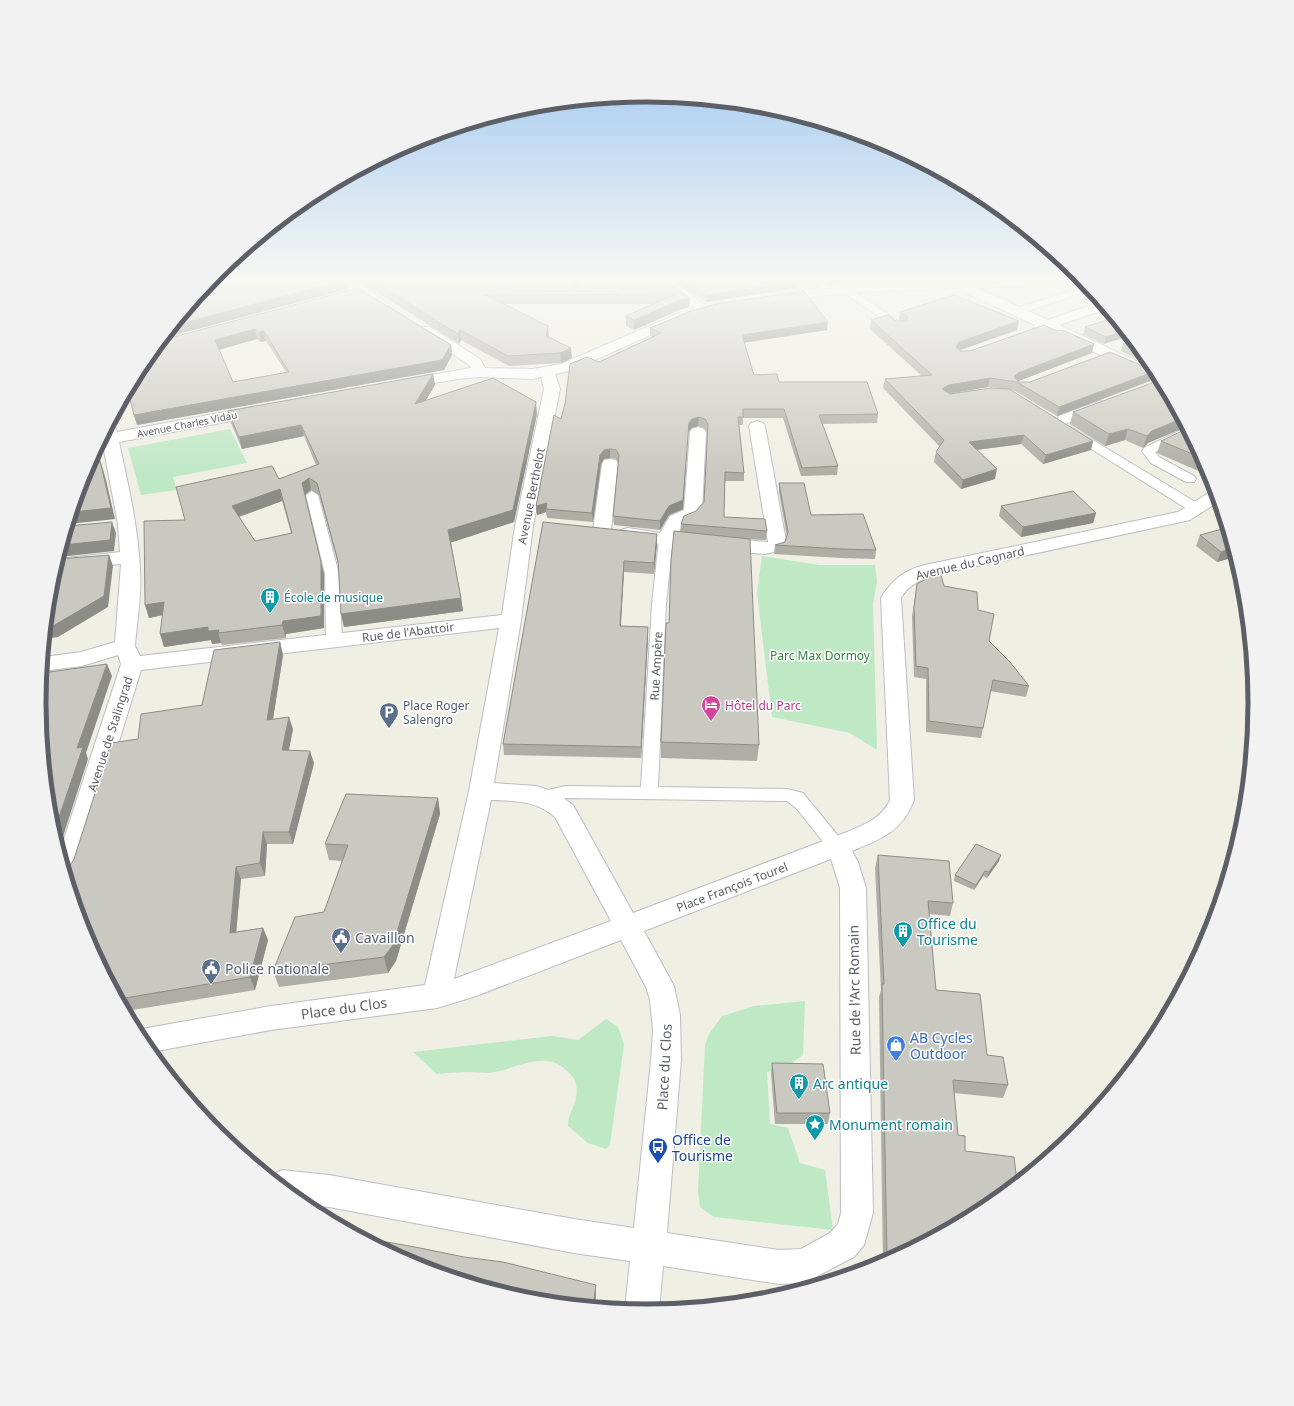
<svg xmlns="http://www.w3.org/2000/svg" width="1294" height="1406" font-family="'Noto Sans',sans-serif">
<style>
.green{fill:#bfe8c5}
.lines{fill:none;stroke-linecap:round;stroke-linejoin:round}
.service-casing{stroke:#bcbdc4;stroke-width:2}
.minor-casing{stroke:#bcbdc4;stroke-width:2}
.service{fill:#fff;fill-rule:evenodd}
.minor{fill:#fff;fill-rule:evenodd}
.wall{fill:#aeada6;fill-rule:evenodd}
.shaded-wall{fill:#8d8d87}
.building{fill:#cac9c1;stroke:#8d8d87;fill-rule:evenodd}
.labels{text-anchor:middle;dominant-baseline:central;stroke-width:3;stroke-linejoin:round;paint-order:stroke}
.far-street-label{font-size:10px;fill:#5c5f66;stroke:#fff}
.street-label{font-size:12px;fill:#5c5f66;stroke:#fff}
.culture-label{font-size:12px;fill:#0d838f;stroke:#fff;text-anchor:start}
.park-label{font-size:12px;fill:#30823f;stroke:#fff}
.service-label{font-size:12px;fill:#4e5e75;stroke:#fff;text-anchor:start}
.hotel-label{font-size:12px;fill:#b23c85;stroke:#fff;text-anchor:start}
.near-culture-label{font-size:14px;fill:#0d838f;stroke:#fff;text-anchor:start}
.near-service-label{font-size:14px;fill:#4e5e75;stroke:#fff;text-anchor:start}
.near-street-label{font-size:14px;fill:#5c5f66;stroke:#fff}
.near-shop-label{font-size:14px;fill:#366cbe;stroke:#fff;text-anchor:start}
.near-transit-label{font-size:14px;fill:#164399;stroke:#fff;text-anchor:start}
.rim{fill:none;stroke:#5c5f66;stroke-width:5}
</style>
<rect width="100%" height="100%" fill="#efefe4"/>
<!-- green -->
<g class="green">
<polygon points="230,429 247,463 173,477 177,490 141,495 128,448"/>
<polygon points="762,556 819,565 875,565 877,582 873,603 877,750 850,733 772,717 757,593"/>
<polygon points="805,1001 803,1055 784,1069 767,1072 770,1124 788,1128 800,1163 825,1170 833,1230 714,1217 700,1207 698,1191 705,1045 709,1034 722,1016 754,1006"/>
<path d="M606 1019 618 1027 624 1044 610 1145 606 1149 588 1143 568 1126C567 1112 583 1099 574 1079 573 1076 569 1073 566 1070 545 1049 514 1070 489 1073 482 1073 474 1072 467 1072 457 1072 447 1073 437 1074L413 1052 552 1036 578 1040Z"/>
</g>
<g class="lines">
<!-- service casing -->
<g class="service-casing">
<g id="service">
<polygon points="809,278 820,278 834,289 829,292 826,291"/>
<polygon points="843,285 846,286 905,326 904,328 896,328 840,290 838,288 840,286"/>
<polygon points="1083,287 1088,287 1090,290 1022,313 1018,314 1013,311 1014,309"/>
<polygon points="1073,428 1202,506 1204,509 1202,512 1192,512 1069,435 1067,432"/>
<polygon points="1179,431 1183,432 1185,435 1183,438 1155,452 1159,457 1194,476 1196,479 1194,482 1186,482 1151,463 1142,451 1144,448"/>
<polygon points="312,491 318,495 339,574 342,641 339,644 329,644 326,641 325,574 306,495"/>
<polygon points="666,535 671,536 673,539 666,604 658,787 787,789 803,793 843,842 846,847 843,852 837,854 831,852 797,809 787,801 566,798 545,802 539,800 536,796 539,792 566,786 641,787 652,604 659,539 661,536"/>
</g>
</g>
<!-- minor casing -->
<g class="minor-casing">
<g id="minor">
<polygon points="335,278 351,278 389,304 387,307 377,307"/>
<polygon points="652,278 667,278 709,308 707,311 697,311"/>
<polygon points="1015,278 1081,278 1085,283 977,288 1048,320 1100,302 1106,309 1059,325 1154,369 1160,380 1153,379 1046,330 1036,330 1034,327 1035,325 964,292 961,288 853,292 777,301 772,300 770,297 772,294 777,293 853,284"/>
<path d="M677 314 682 315 684 318 682 321 570 371 555 374 560 389 533 526 521 620 494 783 536 786 555 792 573 805 633 913 847 832C864 825 882 818 890 800L881 598C892 580 904 570 925 565L1178 512 1210 492 1215 491 1218 502 1190 520 931 576C918 581 908 586 901 598L914 800C902 832 881 839 852 851L858 862 866 888 873 1213 864 1245 854 1257 804 1283 779 1284 663 1266 659 1310 647 1311 625 1309 630 1261 574 1253 329 1207 304 1204 270 1176 282 1170 329 1175 574 1219 634 1228 651 1060 653 1030 650 1000 646 987 621 940 476 996 437 1008 271 1030 151 1052 136 1030 271 1006 425 985 469 791 499 628 141 670 79 871 75 878 68 880 60 851 121 664 118 655 82 666 42 671 44 657 81 652 115 642 121 564 55 570 58 559 120 552 118 524 103 445 99 444 110 424 114 425 117 432 258 406 264 408 266 411 264 414 258 416 119 442C128 484 138 526 140 569 142 594 137 621 135 646L140 656 502 615 515 526 544 389 541 377 533 379 480 377 457 379 406 388 401 386 398 383 401 380 471 368 469 365 418 330 420 327H430L480 359 485 368 533 369 561 364ZM491 800C515 801 536 800 555 817L611 921 454 979ZM831 859 840 888 841 1213 838 1224 830 1233 801 1249 779 1250 667 1233 681 1060 680 1015 674 986 644 931Z"/>
<polygon points="1100,401 1106,403 1108,406 1106,409 1065,424 1059,422 1057,419 1059,416"/>
<polygon points="757,421 763,423 765,426 786,541 783,550 765,554 666,545 621,538 619,534 621,530 628,528 660,533 670,516 684,510 690,432 692,429 698,427 704,429 706,432 702,511 695,519 683,524 678,534 768,542 749,426 751,423"/>
<polygon points="610,459 616,460 618,464 611,530 608,534 602,536 596,534 593,530 602,464 604,460"/>
</g>
</g>
<!-- service -->
<use href="#service" class="service"/>
<!-- minor -->
<use href="#minor" class="minor"/>
</g>
<!-- wall -->
<g class="wall">
<polygon points="354,278 557,278 569,289 574,290 562,278 609,278 623,290 623,285 690,298 689,307 679,310 634,330 626,326 626,316 654,304 505,304 549,336 549,337 572,358 561,363 509,366 461,340 459,344"/>
<polygon points="669,278 795,278 796,288 706,302"/>
<polygon points="823,278 862,278 843,283 831,285"/>
<path d="M358 288 451 345 452 355 444 370 137 425 134 415 142 365ZM257 339 261 342 266 341 286 372 233 382 219 350Z"/>
<path d="M900 312 1017 330 959 350 960 351 1092 353 1018 381 1019 382H1030L1152 370 1150 381 1057 416 1015 391 1011 390 1093 441 1091 450 1043 464 1021 444 977 450 995 479 961 489 934 462 936 452 940 447 883 388 885 379 922 376 870 329 871 320 900 321 899 320ZM988 387 998 388 949 393Z"/>
<polygon points="1113,318 1104,344 1083,335 1085,327"/>
<polygon points="650,328 827,330 744,343 754,375 779,382 878,414 877,423 822,424 838,466 837,475 801,476 783,418 743,418 743,425 739,425 744,473 744,481 725,481 724,517 767,531 766,540 747,539 759,745 757,761 661,758 661,742 669,623 680,532 681,524 696,511 704,502 707,432 704,428 698,426 692,428 688,432 683,509 669,515 660,530 614,525 613,516 619,463 616,459 610,458 604,459 601,464 593,522 547,518 546,512 537,515 536,506 561,419 599,362 652,337 650,336"/>
<polygon points="1132,341 1153,365 1154,367 1121,351 1123,344"/>
<path d="M433 374 435 385 426 400 537 414 514 522 451 542 461 598 463 611 344 627 341 614 338 564 319 495 311 490 305 495 324 574V628L286 634V638L222 645 221 643 212 644 211 640 164 647 162 615 149 618 145 605 185 520 279 479 316 465 304 436 242 449 231 423 228 411ZM282 501 291 533 255 541 239 517Z"/>
<polygon points="1160,380 1148,443 1143,448 1125,440 1105,446 1070,424 1073,412"/>
<polygon points="1186,429 1209,471 1210,475 1210,476 1157,453 1161,441"/>
<polygon points="779,483 811,515 876,550 875,559 841,558 774,554 775,545 785,542 787,537 779,492"/>
<polygon points="1001,506 1096,513 1093,523 1021,537 999,516"/>
<polygon points="543,522 657,534 657,544 654,574 624,572 621,626 648,627 648,638 641,758 504,755 503,744"/>
<polygon points="1226,528 1235,557 1217,562 1196,546 1200,535"/>
<polygon points="917,584 944,586 978,610 989,641 1029,686 1026,697 990,691 983,728 981,738 926,732 926,679 914,677 912,617"/>
<polygon points="280,642 283,655 273,719 293,729 289,750 314,763 293,844 267,844 265,876 241,879 236,932 263,928 268,940 255,990 126,1011 85,935 69,867 74,859 138,739 202,705"/>
<polygon points="438,798 440,814 396,961 388,973 279,987 273,971 324,912 342,861 329,860 325,844"/>
<polygon points="878,855 953,903 950,916 929,914 936,990 987,1055 1008,1085 1003,1098 954,1093 958,1135 965,1151 985,1209 883,1263 879,997 881,990 875,868"/>
<polygon points="999,861 987,878 983,876 974,890 954,881 955,875"/>
<polygon points="772,1063 830,1113 828,1124 775,1124 771,1074"/>
</g>
<!-- shaded-wall -->
<g class="shaded-wall">
<polygon points="831,278 862,278 843,283 831,285"/>
<polygon points="346,280 348,289 164,338 175,325"/>
<polygon points="797,281 796,288 706,302 707,295"/>
<polygon points="690,298 689,307 679,310 634,330 634,320 680,300"/>
<polygon points="1019,321 1017,330 958,351 956,347 959,342"/>
<polygon points="828,322 827,330 741,343 742,335"/>
<polygon points="548,326 549,336 547,346 546,336"/>
<polygon points="255,329 257,339 218,350 215,340"/>
<polygon points="460,330 461,340 459,344 458,334"/>
<polygon points="264,331 266,341 261,342 259,332"/>
<polygon points="1124,331 1129,336 1104,344 1106,337"/>
<polygon points="1094,344 1092,353 1016,382 1014,377 1018,373"/>
<polygon points="451,345 452,355 444,370 137,425 134,415"/>
<polygon points="571,348 572,358 561,363 560,353"/>
<polygon points="1152,370 1151,373 1153,372 1150,381 1057,416 1059,407"/>
<polygon points="433,374 435,385 417,415 415,404"/>
<polygon points="990,378 988,387 948,394 942,389 949,385"/>
<polygon points="536,402 537,414 514,522 450,543 448,530"/>
<polygon points="699,417 698,426 692,428 688,432 683,509 669,515 660,530 660,521 689,423 692,419"/>
<polygon points="1181,419 1186,427 1148,443 1143,448 1147,436 1152,431"/>
<polygon points="301,425 304,436 242,449 239,437"/>
<polygon points="1128,429 1125,440 1105,446 1109,434"/>
<polygon points="1024,435 1021,444 967,451 969,442"/>
<polygon points="1093,441 1091,450 1043,464 1046,455"/>
<polygon points="97,449 106,480 115,519 69,524 73,512"/>
<polygon points="610,449 610,458 604,459 601,464 593,522 592,513 600,455 604,450"/>
<polygon points="997,469 995,479 961,489 963,480"/>
<polygon points="309,478 311,490 305,495 302,483"/>
<polygon points="280,489 282,501 235,518 232,506"/>
<polygon points="547,503 546,509 546,512 537,515 536,506"/>
<polygon points="1096,513 1093,523 1021,537 1023,527"/>
<polygon points="112,522 116,533 114,551 59,557 63,545"/>
<polygon points="657,534 657,544 654,574 654,563"/>
<polygon points="1232,548 1235,557 1217,562 1221,552"/>
<polygon points="109,555 113,566 108,607 58,637 45,639 47,627"/>
<polygon points="624,561 624,572 620,636 620,626"/>
<polygon points="321,562 324,574 324,628 286,634 286,638 282,625 283,621"/>
<polygon points="461,598 463,611 344,627 341,614"/>
<polygon points="164,602 168,614 149,618 145,605"/>
<polygon points="208,627 219,630 218,633 221,643 212,644 211,640 164,647 160,634"/>
<polygon points="648,627 648,638 641,758 641,747"/>
<polygon points="280,642 283,655 271,732 267,720"/>
<polygon points="107,664 112,676 86,753 88,759 59,849 54,832 77,748"/>
<polygon points="289,717 293,729 286,763 282,750"/>
<polygon points="310,751 314,763 293,844 289,832"/>
<polygon points="438,798 440,814 396,961 388,973 384,957"/>
<polygon points="263,832 267,844 265,876 260,863"/>
<polygon points="1001,855 999,861 987,878 989,872"/>
<polygon points="236,867 241,879 235,946 230,933"/>
<polygon points="985,871 983,876 974,890 976,885"/>
<polygon points="263,928 268,940 255,990 250,977"/>
<polygon points="596,1285 596,1296 595,1306 593,1306"/>
</g>
<!-- building -->
<g class="building">
<polygon points="213,278 344,278 346,280 175,325"/>
<polygon points="368,278 557,278 569,289 573,290 579,286 571,278 609,278 623,290 623,285 653,278 663,278 690,298 680,300 634,320 626,316 676,294 486,295 548,326 546,336 571,348 560,353 508,356 460,330 458,334"/>
<polygon points="680,278 795,278 797,281 707,295"/>
<path d="M358 288 451 345 442 360 134 415 128 391 142 365 162 340ZM255 329 259 332 264 331 289 372 233 382 215 340Z"/>
<polygon points="804,291 828,322 742,335 754,375 777,374 779,382 867,382 878,414 819,415 838,466 802,468 784,409 743,409 743,417 738,417 744,473 725,472 724,517 765,519 767,531 681,524 684,516 696,511 704,502 708,424 705,419 699,417 692,419 689,423 683,500 669,506 660,521 613,516 619,455 616,450 610,449 604,450 600,455 592,513 546,509 547,503 536,506 554,415 561,419 565,404 570,364 587,357 599,362 661,333 650,328 691,311 717,304"/>
<polygon points="954,295 1019,321 959,342 956,347 960,351 970,351 1044,325 1057,331 1061,330 1067,332 1094,344 1018,373 1014,377 1019,382 1030,382 1110,352 1152,370 1150,371 1153,372 1059,407 1017,382 990,378 949,385 942,389 950,394 990,388 1009,389 1093,441 1046,455 1024,435 969,442 997,469 963,480 936,452 944,440 885,379 932,375 871,320 888,315 896,321 905,321 908,317 900,312"/>
<polygon points="1113,318 1124,331 1106,337 1085,327"/>
<polygon points="1132,341 1142,353 1123,344"/>
<path d="M433 374 415 404 493 378 536 402 513 510 448 530 461 598 341 614 338 561 317 483 309 478 302 483 321 562V616L283 621 282 625 218 633 219 630 208 631V627L160 634 164 602 145 605 144 521 185 520 176 487 272 466 279 479 319 464 301 425 239 437 228 411ZM280 489 292 533 255 541 232 506Z"/>
<polygon points="1160,380 1181,419 1152,431 1147,436 1128,429 1109,434 1073,412"/>
<polygon points="1186,429 1202,458 1161,441"/>
<polygon points="96,450 102,469 111,508 73,512 85,470"/>
<polygon points="779,483 804,483 811,515 863,514 876,550 842,549 775,545 785,542 788,532"/>
<polygon points="1073,491 1096,513 1023,527 1001,506"/>
<polygon points="112,522 110,540 63,545 68,526"/>
<polygon points="543,522 657,534 654,563 624,561 620,626 648,627 641,747 503,744"/>
<polygon points="1226,528 1232,548 1221,552 1200,535"/>
<polygon points="674,531 750,539 759,745 661,742 666,623 669,623 671,560"/>
<polygon points="109,555 104,596 53,626 47,627 51,584 58,559"/>
<polygon points="940,571 944,586 977,592 978,610 994,614 989,641 1010,662 1029,686 993,680 983,728 929,721 928,668 916,666 914,607 917,584"/>
<polygon points="280,642 267,720 289,717 282,750 310,751 289,832 263,832 260,863 236,867 230,933 263,928 250,977 119,999 85,935 65,867 69,867 74,859 111,743 138,739 141,714 202,705 214,650"/>
<polygon points="107,664 77,748 83,747 54,832 51,821 39,703 42,673"/>
<polygon points="346,794 438,798 393,945 384,957 273,971 295,917 324,912 348,845 325,844"/>
<polygon points="976,844 1001,855 989,872 985,871 976,885 955,875"/>
<polygon points="878,855 949,861 953,903 928,901 936,990 980,994 987,1055 1003,1057 1008,1085 953,1080 958,1135 965,1136 965,1151 1014,1157 1017,1182 985,1209 887,1261 882,984 884,984"/>
<polygon points="772,1063 823,1064 830,1113 777,1113"/>
<polygon points="364,1238 415,1247 464,1257 503,1262 596,1285 593,1306 528,1299 414,1265"/>
</g>
<!-- sky -->
<linearGradient id="sky" x2="0" y2="1"><stop stop-color="#8dbdf1"/><stop offset="0.59" stop-color="#f8f8f3"/><stop offset="1" stop-color="#f8f8f3" stop-opacity="0"/></linearGradient>
<rect width="1294" height="475" fill="url(#sky)"/>
<!-- icons -->
<defs>
<g id="building-pin" transform="scale(1)"><path d="M0 17L-7.5 6A9.5 9.5 0 1 1 7.5 6Z" fill="#0f9aa8" stroke="#fff"/><path d="M-4-6H4V6H1V3H-1V6H-4ZM-2.5-4.3h1.7v1.8h-1.7ZM.8-4.3h1.7v1.8H.8ZM-2.5-1h1.7V.8h-1.7ZM.8-1h1.7V.8H.8Z" fill="#fff"/></g>
<g id="hotel-pin" transform="scale(1)"><path d="M0 17L-7.5 6A9.5 9.5 0 1 1 7.5 6Z" fill="#d1479c" stroke="#fff"/><path d="M-6-4.5h1.5V1H6V5H4.5V3h-9V5H-6ZM-4 0a1.8 1.8 0 1 1 3.6 0ZM.5 0V-2.5h3Q6-2.5 6 0Z" fill="#fff"/></g>
<g id="parking-pin" transform="scale(1)"><path d="M0 17L-7.5 6A9.5 9.5 0 1 1 7.5 6Z" fill="#5c6f8a" stroke="#fff"/><path d="M-3.5-5.5H1a3.5 3.5 0 0 1 0 7H-1V5.5H-3.5ZM-1-3.4V-.6H.8a1.4 1.4 0 0 0 0-2.8Z" fill="#fff"/></g>
<g id="civic-pin" transform="scale(1)"><path d="M0 17L-7.5 6A9.5 9.5 0 1 1 7.5 6Z" fill="#5c6f8a" stroke="#fff"/><path d="M-.6-6.5H3V-4.5H.6V-3L4-1V1h2V6H-6V1h2V-1L-.6-3ZM-1.2 2.5V6h2.4V2.5Z" fill="#fff"/></g>
<g id="shop-pin" transform="scale(1)"><path d="M0 17L-7.5 6A9.5 9.5 0 1 1 7.5 6Z" fill="#3f7fe0" stroke="#fff"/><path d="M-5-2.5h2.3a2.7 3.5 0 0 1 5.4 0H5L5.5 6h-11ZM-1.5-2.5h3a1.5 2.3 0 0 0-3 0Z" fill="#fff"/></g>
<g id="sight-pin" transform="scale(1)"><path d="M0 17L-7.5 6A9.5 9.5 0 1 1 7.5 6Z" fill="#0f9aa8" stroke="#fff"/><path d="M0-6L1.8-2.2L6-1.7L2.9 1.2L3.7 5.4L0 3.3L-3.7 5.4L-2.9 1.2L-6-1.7L-1.8-2.2Z" fill="#fff"/></g>
<g id="bus-pin" transform="scale(1)"><path d="M0 17L-7.5 6A9.5 9.5 0 1 1 7.5 6Z" fill="#1a4fb4" stroke="#fff"/><path d="M-5-6H5V4H4V6H2V4H-2V6H-4V4H-5ZM-3.5-4V0h7V-4ZM-3.5 1.2v1.5H-2V1.2ZM2 1.2v1.5H3.5V1.2Z" fill="#fff"/></g>
</defs>
<g fill-rule="evenodd">
<use href="#building-pin" x="270" y="597"/>
<use href="#hotel-pin" x="711" y="705"/>
<use href="#parking-pin" x="389" y="712"/>
<use href="#building-pin" x="903" y="931"/>
<use href="#civic-pin" x="341" y="937"/>
<use href="#civic-pin" x="211" y="968"/>
<use href="#shop-pin" x="896" y="1045"/>
<use href="#building-pin" x="799" y="1083"/>
<use href="#sight-pin" x="815" y="1124"/>
<use href="#bus-pin" x="658" y="1147"/>
</g>
<g class="labels">
<!-- far-street labels -->
<g class="far-street-label">
<text transform="translate(187 424) rotate(-11)">Avenue Charles Vidau</text>
</g>
<!-- street labels -->
<g class="street-label">
<text transform="translate(531 496) rotate(-79)">Avenue Berthelot</text>
<text transform="translate(970 563) rotate(-13)">Avenue du Cagnard</text>
<text transform="translate(408 632) rotate(-7)">Rue de l'Abattoir</text>
<text transform="translate(656 666) rotate(-87)">Rue Ampère</text>
<text transform="translate(110 734) rotate(-72)">Avenue de Stalingrad</text>
<text transform="translate(732 887) rotate(-21)">Place François Tourel</text>
</g>
<!-- culture labels -->
<g class="culture-label">
<text x="284" y="597">École de musique</text>
</g>
<!-- park labels -->
<g class="park-label">
<text x="820" y="655">Parc Max Dormoy</text>
</g>
<!-- service labels -->
<g class="service-label">
<text x="403" y="705">Place Roger<tspan x="403" dy="14">Salengro</tspan></text>
</g>
<!-- hotel labels -->
<g class="hotel-label">
<text x="725" y="705">Hôtel du Parc</text>
</g>
<!-- near-culture labels -->
<g class="near-culture-label">
<text x="917" y="923">Office du<tspan x="917" dy="16">Tourisme</tspan></text>
<text x="813" y="1083">Arc antique</text>
<text x="829" y="1124">Monument romain</text>
</g>
<!-- near-service labels -->
<g class="near-service-label">
<text x="355" y="937">Cavaillon</text>
<text x="225" y="968">Police nationale</text>
</g>
<!-- near-street labels -->
<g class="near-street-label">
<text transform="translate(854 990) rotate(-91)">Rue de l'Arc Romain</text>
<text transform="translate(344 1008) rotate(-8)">Place du Clos</text>
<text transform="translate(664 1067) rotate(-87)">Place du Clos</text>
</g>
<!-- near-shop labels -->
<g class="near-shop-label">
<text x="910" y="1037">AB Cycles<tspan x="910" dy="16">Outdoor</tspan></text>
</g>
<!-- near-transit labels -->
<g class="near-transit-label">
<text x="672" y="1139">Office de<tspan x="672" dy="16">Tourisme</tspan></text>
</g>
</g>
<!-- crop -->
<path d="M0 0H1294V1406H0ZM46 703a601 601 0 1 1 1202 0a601 601 0 1 1-1202 0Z" fill="#f2f2f3" fill-rule="evenodd"/>
<path class="rim" d="M46 703a601 601 0 1 1 1202 0a601 601 0 1 1-1202 0Z"/>
</svg>
